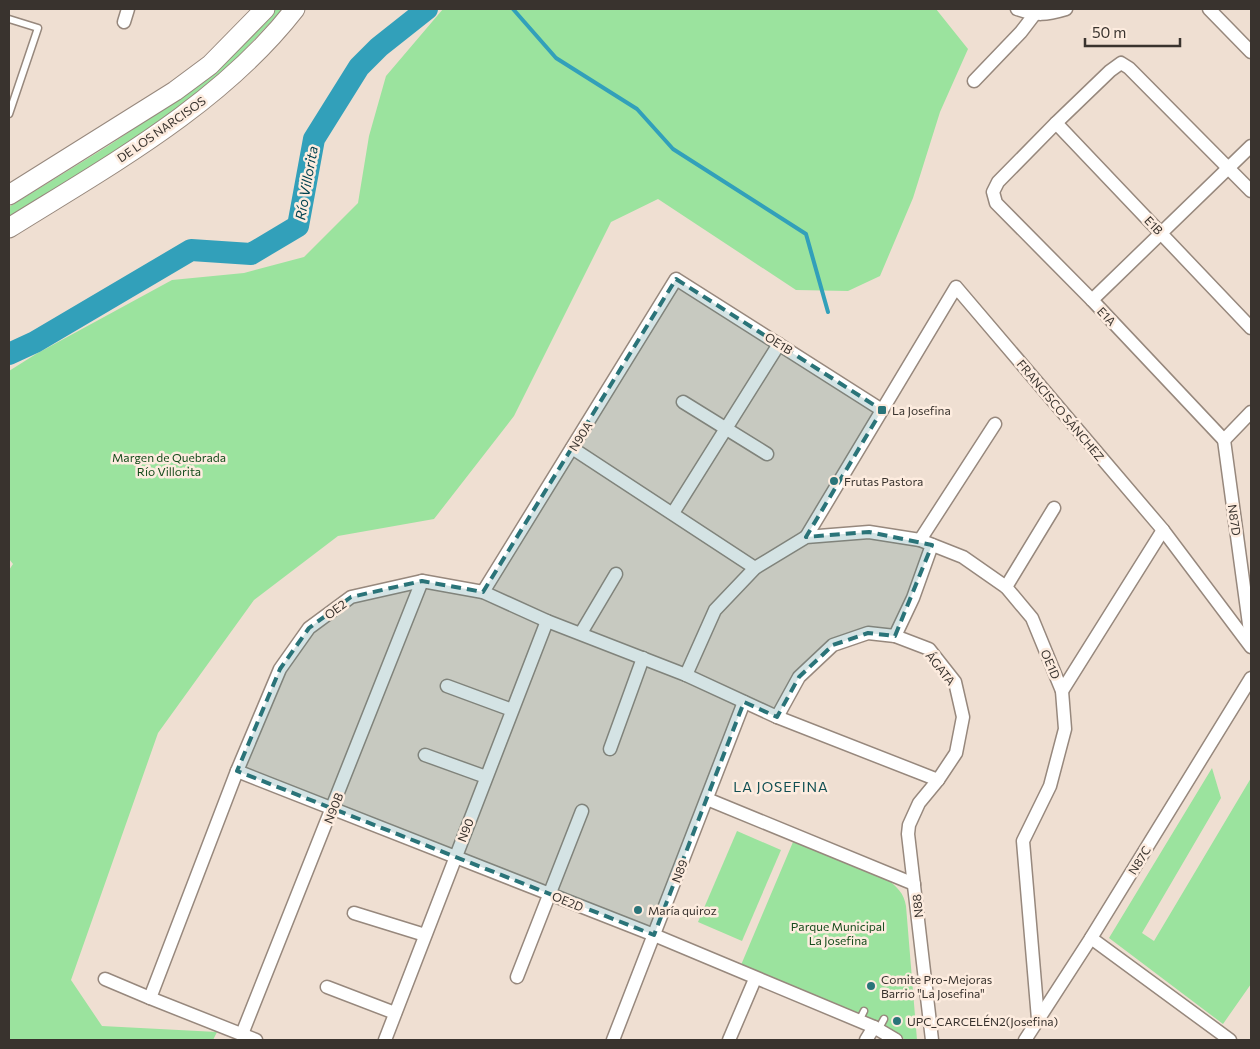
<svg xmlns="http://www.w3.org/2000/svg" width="1260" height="1049" font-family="Commissioner,sans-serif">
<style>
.green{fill:#9be39e}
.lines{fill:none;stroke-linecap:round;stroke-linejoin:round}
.stream{stroke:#32a0ba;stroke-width:4}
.river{stroke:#32a0ba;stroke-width:22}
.service-casing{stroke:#97887d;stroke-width:9}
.minor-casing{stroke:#97887d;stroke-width:15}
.primary-casing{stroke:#97887d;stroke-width:21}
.service{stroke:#fff;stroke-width:6}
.minor{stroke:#fff;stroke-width:12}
.primary{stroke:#fff;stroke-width:19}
.marked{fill:#2a7479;fill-opacity:0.2;stroke:#2a7479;stroke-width:4;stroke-dasharray:10 6;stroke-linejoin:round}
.poi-dot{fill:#2a7479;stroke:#fdecdf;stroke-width:2}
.labels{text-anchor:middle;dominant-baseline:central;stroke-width:5;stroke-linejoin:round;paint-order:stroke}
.street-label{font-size:12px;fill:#39332e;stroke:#fdecdf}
.poi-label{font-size:12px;fill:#39332e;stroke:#fdecdf;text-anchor:start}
.park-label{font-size:12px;fill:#154b1b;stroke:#fdecdf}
.water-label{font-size:14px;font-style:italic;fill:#004250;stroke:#fdecdf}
.neighbourhood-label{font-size:14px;letter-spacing:1px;fill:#114f53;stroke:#fdecdf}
</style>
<rect width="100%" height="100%" fill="#efdfd2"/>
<!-- green -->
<g class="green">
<polygon points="275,9 283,9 221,75 159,123 9,219 9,207 108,146 184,95"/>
<polygon points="443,9 936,9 968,49 940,112 913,198 880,276 848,291 796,290 658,199 611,222 514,416 434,519 338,536 254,600 158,733 71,980 102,1026 217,1032 213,1040 9,1040 9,570 13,564 9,559 9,371 36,354 172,280 244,273 304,257 358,203 369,136 386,76"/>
<polygon points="1212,768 1221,798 1142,933 1154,941 1251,778 1251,984 1223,1024 1109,938"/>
<polygon points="737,831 781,850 742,941 698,922"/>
<path d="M793 842 887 879C897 887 904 893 906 906L917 1040H906L870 1018 818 998 741 965Z"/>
</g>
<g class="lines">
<!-- stream -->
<polyline class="stream" points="513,9 556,58 637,109 673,149 806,234 828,312"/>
<!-- river -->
<polyline class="river" points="9,354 35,342 191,250 251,254 298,226 314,139 359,67 379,47 427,9"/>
<!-- service casing -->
<g class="service-casing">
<g id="service">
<polyline points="9,19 38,28 9,114"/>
<polyline points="859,1021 864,1011"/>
<polyline points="878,1030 884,1019"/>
</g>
</g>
<!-- minor casing -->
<g class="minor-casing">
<g id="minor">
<path d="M1017 9C1037 16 1046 15 1066 9"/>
<polyline points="1209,9 1251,52"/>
<polyline points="124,22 128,9"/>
<polyline points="974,81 1021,32 1034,15"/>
<polyline points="1056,123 1251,328"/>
<polyline points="1092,300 1251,146"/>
<polyline points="683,402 767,454"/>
<polyline points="1224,440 1092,300 996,203 993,192 998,182 1056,123 1110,71 1121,63 1129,68 1251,191"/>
<polyline points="1224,440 1251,639"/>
<polyline points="1224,440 1251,412"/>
<polyline points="572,448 755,568"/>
<polyline points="673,513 779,344"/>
<polyline points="806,537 956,287 1163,530 1251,647"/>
<polyline points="920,540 995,424"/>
<polyline points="1006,587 1054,508"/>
<polyline points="483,592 676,279 882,410"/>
<polyline points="581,633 616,574"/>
<polyline points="895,636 913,598 932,545"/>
<polyline points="686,675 715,610 755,568 806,537 869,532 920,540 963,557 1006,587 1032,618 1062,691 1065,729 1050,786 1023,841 1038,1019"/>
<polyline points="447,686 512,710"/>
<polyline points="1062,691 1163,530"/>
<polyline points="777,717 799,677 833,645 868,633 895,636 929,649 955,682 963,717 956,753 938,780 919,803 909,825 908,834 932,1040"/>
<polyline points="610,749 643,658"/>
<polyline points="425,755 486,777"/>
<polyline points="237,771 654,935 874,1027 896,1040"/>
<polyline points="707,799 914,884"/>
<polyline points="354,913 425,935"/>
<polyline points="1091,938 1230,1040"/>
<polyline points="517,977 582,811"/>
<polyline points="105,979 150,998 256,1040"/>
<polyline points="327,987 395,1013"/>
<polyline points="150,998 237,771 280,669 309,628 351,597 422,581 483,592 547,621 686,675 777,717 938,780"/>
<polyline points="242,1034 422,581"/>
<polyline points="385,1040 547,621"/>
<polyline points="613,1040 744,702"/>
<polyline points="729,1040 755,979"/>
<polyline points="866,1040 874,1027"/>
<polyline points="1025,1040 1091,938 1251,678"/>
</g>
</g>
<!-- primary casing -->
<g class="primary-casing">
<g id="primary">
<polyline points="9,195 175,91 210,65 265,9"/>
<path d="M9 228C110 165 221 104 295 9"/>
</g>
</g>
<!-- service -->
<use href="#service" class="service"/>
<!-- minor -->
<use href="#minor" class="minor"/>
<!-- primary -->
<use href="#primary" class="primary"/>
</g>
<!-- marked area -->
<path class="marked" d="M676 279 882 410 806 537 869 532 932 545 895 636 868 633 833 645 799 677 777 717 744 702 654 935 237 771 280 669 309 628 351 597 422 581 483 592Z"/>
<!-- markers -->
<g class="poi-dot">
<rect x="877" y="405" width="10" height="10" rx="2.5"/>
<circle cx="834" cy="481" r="5"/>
<circle cx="638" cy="910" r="5"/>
<circle cx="871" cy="986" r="5"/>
<circle cx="897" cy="1021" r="5"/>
</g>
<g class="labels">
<!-- street labels -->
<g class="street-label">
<text transform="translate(161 129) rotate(-35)">DE LOS NARCISOS</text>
<text transform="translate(1154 225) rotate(46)">E1B</text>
<text transform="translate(1107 316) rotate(47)">E1A</text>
<text transform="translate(779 343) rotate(32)">OE1B</text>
<text transform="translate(1061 410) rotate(50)">FRANCISCO SÁNCHEZ</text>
<text transform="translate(580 436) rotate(-58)">N90A</text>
<text transform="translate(1235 520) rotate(82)">N87D</text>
<text transform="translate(335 609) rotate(-36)">OE2</text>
<text transform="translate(1051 664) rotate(67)">OE1D</text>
<text transform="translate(941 668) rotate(52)">ÁGATA</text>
<text transform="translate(333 808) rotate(-68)">N90B</text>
<text transform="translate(465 830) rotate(-69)">N90</text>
<text transform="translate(1139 860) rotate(-58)">N87C</text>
<text transform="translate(679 871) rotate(-69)">N89</text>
<text transform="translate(568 901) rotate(22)">OE2D</text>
<text transform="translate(917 906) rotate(-96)">N88</text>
</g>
<!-- poi labels -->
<g class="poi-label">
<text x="892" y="410">La Josefina</text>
<text x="844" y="481">Frutas Pastora</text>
<text x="648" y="910">María quiroz</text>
<text x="881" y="979">Comite Pro-Mejoras<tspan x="881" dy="14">Barrio "La Josefina"</tspan></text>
<text x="907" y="1021">UPC_CARCELÉN2(Josefina)</text>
</g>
<!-- park labels -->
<g class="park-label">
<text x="169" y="457">Margen de Quebrada<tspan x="169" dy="14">Río Villorita</tspan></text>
<text x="838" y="926">Parque Municipal<tspan x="838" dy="14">La Josefina</tspan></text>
</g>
<!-- water labels -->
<g class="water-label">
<text transform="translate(306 183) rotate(-80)">Río Villorita</text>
</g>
<!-- neighbourhood labels -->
<g class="neighbourhood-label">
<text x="781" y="786">LA JOSEFINA</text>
</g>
</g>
<!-- border -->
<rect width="1260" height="1049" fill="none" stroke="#39332e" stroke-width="20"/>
<!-- scale -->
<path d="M1085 38v8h95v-8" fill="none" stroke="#39332e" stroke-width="2.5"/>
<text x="1092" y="38" font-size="15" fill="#39332e" stroke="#fdecdf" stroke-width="4" paint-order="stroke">50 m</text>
</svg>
